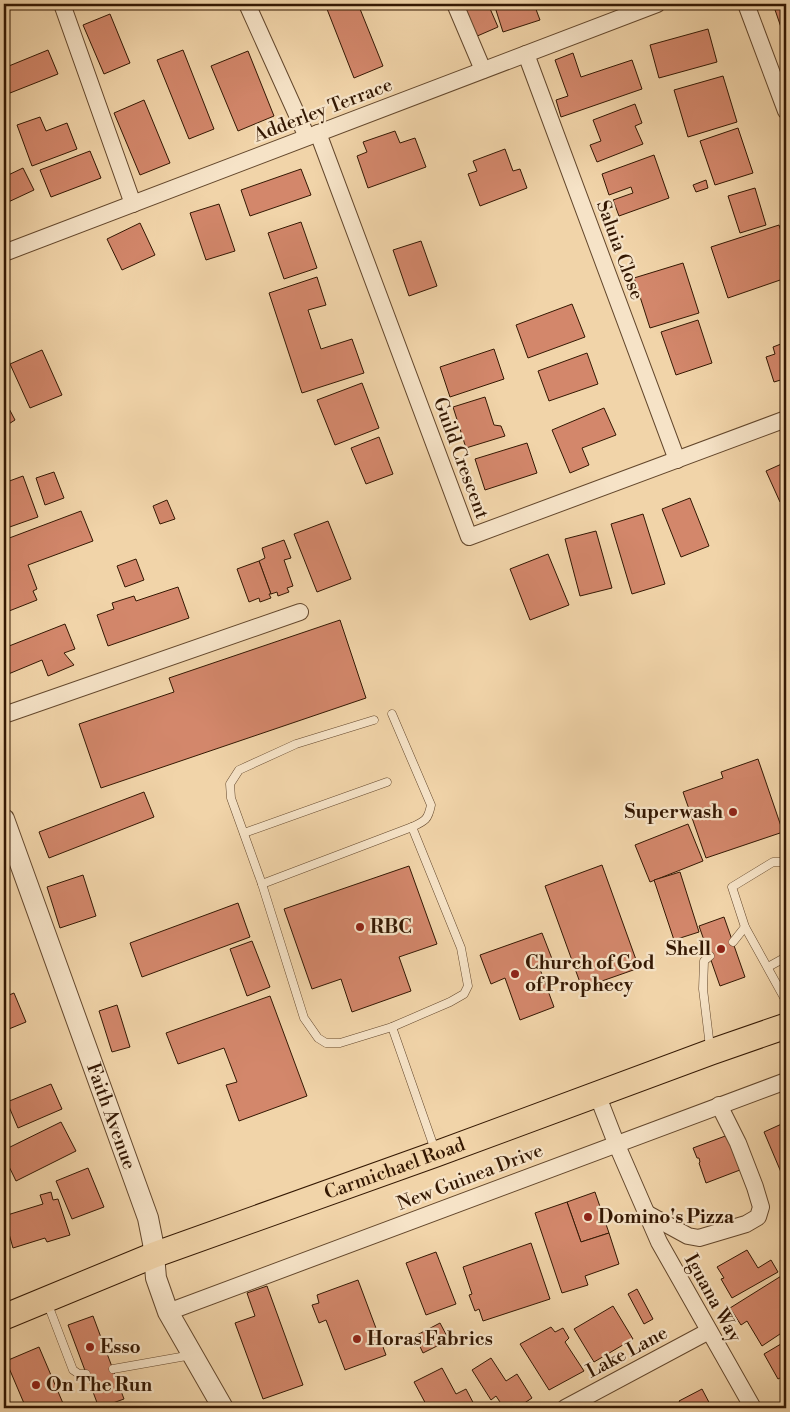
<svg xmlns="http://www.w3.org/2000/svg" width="790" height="1412" font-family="'Libre Bodoni',serif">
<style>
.building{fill:#d3876b;stroke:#341803}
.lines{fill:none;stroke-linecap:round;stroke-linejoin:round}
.service-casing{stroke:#63472c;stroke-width:9}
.minor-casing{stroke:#63472c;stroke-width:18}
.tertiary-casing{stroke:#63472c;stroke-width:22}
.primary-casing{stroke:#341803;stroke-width:27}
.service{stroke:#f6e3c7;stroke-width:8}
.minor{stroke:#f6e3c7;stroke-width:16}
.tertiary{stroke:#f6e3c7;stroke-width:20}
.primary{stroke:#f1d4a9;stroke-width:25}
.poi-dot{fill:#8f2418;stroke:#f6e3c7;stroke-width:2}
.labels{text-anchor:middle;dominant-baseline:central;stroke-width:4.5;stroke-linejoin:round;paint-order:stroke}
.street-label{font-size:19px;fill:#341803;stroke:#f6e3c7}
.poi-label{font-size:19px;font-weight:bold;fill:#341803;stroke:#f6e3c7;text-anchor:start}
</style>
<rect width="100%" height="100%" fill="#f1d4a9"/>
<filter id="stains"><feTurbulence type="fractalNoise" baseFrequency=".004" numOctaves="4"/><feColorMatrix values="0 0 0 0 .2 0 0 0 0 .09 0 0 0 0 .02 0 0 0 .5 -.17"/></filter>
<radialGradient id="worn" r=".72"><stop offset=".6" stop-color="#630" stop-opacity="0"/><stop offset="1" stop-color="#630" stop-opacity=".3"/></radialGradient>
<!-- building -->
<g class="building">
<polygon points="325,4 358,4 383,66 354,78"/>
<polygon points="461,4 488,4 498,27 475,37"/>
<polygon points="494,4 534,4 540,20 503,32"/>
<polygon points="773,4 786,4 786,35 784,36"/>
<polygon points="110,14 130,63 104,74 83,25"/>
<polygon points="708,29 717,62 659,78 650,45"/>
<polygon points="48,50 58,74 10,93 4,76 4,68"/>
<polygon points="183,50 214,129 189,139 157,60"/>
<polygon points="248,51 274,116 238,131 211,66"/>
<polygon points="573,53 581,77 632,60 642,89 561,117 556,100 568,96 555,60"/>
<polygon points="723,76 737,122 688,137 674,90"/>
<polygon points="144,100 170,163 140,175 114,113"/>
<polygon points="635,104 642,123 635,126 643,144 597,162 590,145 601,141 593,120"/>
<polygon points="40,117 46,131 67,123 77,149 32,166 17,125"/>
<polygon points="738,128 753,173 715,185 700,141"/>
<polygon points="395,131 400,143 415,138 426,167 368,188 357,156 367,152 363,142"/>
<polygon points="505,149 513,171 520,169 527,188 480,206 468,174 477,171 473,161"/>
<polygon points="90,151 101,178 51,197 40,170"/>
<polygon points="654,155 669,198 619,216 613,200 633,193 631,187 609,195 602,174"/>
<polygon points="23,168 34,190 4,204 4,177"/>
<polygon points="301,169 311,195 250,216 241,190"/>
<polygon points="706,180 708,188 696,192 693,185"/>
<polygon points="755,188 766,225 740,233 728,196"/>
<polygon points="219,204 235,251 206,260 190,213"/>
<polygon points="301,222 317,268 284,279 268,233"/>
<polygon points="140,223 155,255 122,270 107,239"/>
<polygon points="779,225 786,247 786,278 728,298 711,247"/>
<polygon points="421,241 437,286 409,296 393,250"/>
<polygon points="683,263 699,313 650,328 634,278"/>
<polygon points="317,277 326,305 308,310 321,349 352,339 364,373 302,393 269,293"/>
<polygon points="572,304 585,337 528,358 516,325"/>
<polygon points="698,320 712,363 676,375 661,332"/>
<polygon points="786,342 786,385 784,379 774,382 766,357 775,354 773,347"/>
<polygon points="494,349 504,379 450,397 440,367"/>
<polygon points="42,350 62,395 30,408 10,364"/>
<polygon points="587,353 598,384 549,401 538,371"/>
<polygon points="362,383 379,428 335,445 317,400"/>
<polygon points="485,397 494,425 501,426 505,436 466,448 453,407"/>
<polygon points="4,399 15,420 4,427"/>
<polygon points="604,408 616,435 582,448 589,465 570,473 552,430"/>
<polygon points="379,437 393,474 366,484 351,448"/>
<polygon points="527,443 537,473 485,490 475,459"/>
<polygon points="786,462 786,499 780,502 766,471"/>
<polygon points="54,472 64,498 45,505 36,478"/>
<polygon points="23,476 38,517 4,529 4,483"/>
<polygon points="690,498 709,546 681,557 662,509"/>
<polygon points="167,500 175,519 160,524 153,506"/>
<polygon points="81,511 93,541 28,565 37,589 33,591 37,600 4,613 4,540"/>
<polygon points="643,514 665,584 632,594 611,524"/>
<polygon points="328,521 351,579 317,592 294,534"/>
<polygon points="596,531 612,588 580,596 565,539"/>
<polygon points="284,540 291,558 284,560 293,586 287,588 289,592 278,596 277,592 271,594 259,561 265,558 262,548"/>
<polygon points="548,554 569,605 530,620 510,569"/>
<polygon points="136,559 144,580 125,587 117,566"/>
<polygon points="259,561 271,594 269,594 271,598 260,602 259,598 249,602 237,569"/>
<polygon points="178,587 189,618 108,646 97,615 114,609 112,603 134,596 136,601"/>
<polygon points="340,620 366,698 101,788 79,724 174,692 169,678"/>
<polygon points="65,624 75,649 64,653 74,665 48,676 42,660 6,675 4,669 4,648"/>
<polygon points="758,759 783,832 706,858 683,792 723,778 721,772"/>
<polygon points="144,792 154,817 49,858 39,832"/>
<polygon points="688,824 703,861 650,882 635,845"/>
<polygon points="602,865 639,968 582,988 545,886"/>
<polygon points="409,866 437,944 399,957 411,991 352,1012 341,979 312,989 284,909"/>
<polygon points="680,872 699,932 674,940 654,880"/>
<polygon points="83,875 96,916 60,928 47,887"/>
<polygon points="238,903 250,937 142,977 130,943"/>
<polygon points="724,917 745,977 720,986 699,926"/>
<polygon points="542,933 554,964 540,969 554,1007 520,1020 505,978 491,984 480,955"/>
<polygon points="252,941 270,987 247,996 230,949"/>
<polygon points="14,993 26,1022 4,1031 4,997"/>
<polygon points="270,996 307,1096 239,1121 226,1085 237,1082 224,1048 178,1064 166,1033"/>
<polygon points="117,1005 130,1047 112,1052 99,1011"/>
<polygon points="51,1084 62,1109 18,1128 7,1102"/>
<polygon points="61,1122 76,1151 16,1181 4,1156 4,1150"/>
<polygon points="786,1122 786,1184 764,1132"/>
<polygon points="728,1135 740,1170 706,1183 699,1163 700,1162 699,1158 697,1158 693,1148"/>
<polygon points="88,1168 104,1207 72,1219 56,1181"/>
<polygon points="51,1192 53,1200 58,1199 70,1235 47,1242 45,1238 13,1248 4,1216 43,1204 40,1195"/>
<polygon points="595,1192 609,1233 581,1242 567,1202"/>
<polygon points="567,1202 581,1242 609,1233 619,1264 585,1276 588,1285 562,1293 535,1213"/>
<polygon points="531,1243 550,1299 483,1321 479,1309 475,1311 469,1295 472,1294 463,1267"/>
<polygon points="747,1250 758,1268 771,1260 778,1272 732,1298 721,1279 724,1278 717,1267"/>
<polygon points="436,1252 456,1304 426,1315 406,1263"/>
<polygon points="786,1273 786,1330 762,1346 747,1321 741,1325 730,1308"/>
<polygon points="358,1280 386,1355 345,1370 326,1320 319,1323 312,1305 319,1303 317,1295"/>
<polygon points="267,1286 303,1385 263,1399 235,1323 255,1316 247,1293"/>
<polygon points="637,1289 653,1319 644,1324 628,1294"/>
<polygon points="613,1306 633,1339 594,1362 574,1329"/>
<polygon points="93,1316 124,1399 99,1408 68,1325"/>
<polygon points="440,1323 449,1340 423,1353 415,1336"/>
<polygon points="551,1327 555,1332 563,1328 569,1338 565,1342 584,1371 549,1390 520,1344"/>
<polygon points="786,1341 786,1375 778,1379 764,1354"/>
<polygon points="39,1347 65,1408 26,1408 6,1361"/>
<polygon points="491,1358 506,1381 517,1374 532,1398 517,1408 504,1408 496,1396 491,1400 472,1370"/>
<polygon points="442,1368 456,1394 466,1389 476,1408 428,1408 414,1382"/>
<polygon points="702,1389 712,1408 683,1408 679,1401"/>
</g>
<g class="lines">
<!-- service casing -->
<g class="service-casing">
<g id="service">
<polyline points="374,720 296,744 239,770 230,784 231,798 262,884 304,1018 318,1038 326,1043 340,1043 392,1027 450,1002 464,994 468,986 461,948 412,827"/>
<polyline points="244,833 387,782"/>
<polyline points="786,862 773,862 732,887 745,927 786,1001"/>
<path d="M262 884 412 827C425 821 428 820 431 805L392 714"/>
<polyline points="733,942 745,927"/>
<polyline points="710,956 704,961 703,989 710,1047"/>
<polyline points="768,967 786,957"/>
<polyline points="392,1027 435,1150"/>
<polyline points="47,1302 73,1370 79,1374 86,1374"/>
<polyline points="113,1369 192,1355"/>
</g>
</g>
<!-- minor casing -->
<g class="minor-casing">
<g id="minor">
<polyline points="62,4 133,204"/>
<polyline points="247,4 307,137"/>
<polyline points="455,4 483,70"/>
<polyline points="746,4 786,111"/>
<polyline points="526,54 677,460"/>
<polyline points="318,133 469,537 786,419"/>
<polyline points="4,253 657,4"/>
<polyline points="4,715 300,612"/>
<polyline points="597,1094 616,1143 659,1242 753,1408"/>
<polyline points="646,1213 688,1236 699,1238 746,1224 758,1217 761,1207 755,1187 738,1143 719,1105"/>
<polyline points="168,1312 786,1081"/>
<polyline points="565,1408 709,1331"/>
</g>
</g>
<!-- tertiary casing -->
<g class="tertiary-casing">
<g id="tertiary">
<path id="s1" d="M4 819 148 1218 153 1243 156 1278 168 1312 223 1408"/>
</g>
</g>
<!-- primary casing -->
<g class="primary-casing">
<g id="primary">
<path id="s2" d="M4 1317 154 1255 436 1154 711 1052 786 1026"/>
</g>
</g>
<!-- service -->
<use href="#service" class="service"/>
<!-- minor -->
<use href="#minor" class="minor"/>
<!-- tertiary -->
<use href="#tertiary" class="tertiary"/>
<!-- primary -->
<use href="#primary" class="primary"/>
</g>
<!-- markers -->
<g class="poi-dot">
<circle cx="733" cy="812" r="5"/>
<circle cx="360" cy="927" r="5"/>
<circle cx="721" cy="949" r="5"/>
<circle cx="515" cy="974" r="5"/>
<circle cx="588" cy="1217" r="5"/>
<circle cx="357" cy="1339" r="5"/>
<circle cx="90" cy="1347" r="5"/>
<circle cx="36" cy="1385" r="5"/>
</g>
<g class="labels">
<!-- street labels -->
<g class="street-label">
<text transform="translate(323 110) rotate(-21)">Adderley Terrace</text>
<text transform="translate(620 250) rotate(70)">Saluia Close</text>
<text transform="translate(461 458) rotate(70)">Guild Crescent</text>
<text stroke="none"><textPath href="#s1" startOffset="316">Faith Avenue</textPath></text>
<text stroke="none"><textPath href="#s2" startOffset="418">Carmichael Road</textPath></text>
<text transform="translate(470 1177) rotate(-21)">New Guinea Drive</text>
<text transform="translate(713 1298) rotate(61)">Iguana Way</text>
<text transform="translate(627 1352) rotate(-28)">Lake Lane</text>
</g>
<!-- poi labels -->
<g class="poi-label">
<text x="723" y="812" text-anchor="end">Superwash</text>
<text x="370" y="927">RBC</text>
<text x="711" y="949" text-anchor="end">Shell</text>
<text x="525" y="963">Church of God<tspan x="525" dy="22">of Prophecy</tspan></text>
<text x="598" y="1217">Domino's Pizza</text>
<text x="367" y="1339">Horas Fabrics</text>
<text x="100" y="1347">Esso</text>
<text x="46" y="1385">On The Run</text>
</g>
</g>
<!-- margin -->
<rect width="790" height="1412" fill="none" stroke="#f1d4a9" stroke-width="20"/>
<rect x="5" y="5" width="780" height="1402" fill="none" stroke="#341803" stroke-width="2.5"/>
<rect x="10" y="10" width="770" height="1392" fill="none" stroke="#341803"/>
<rect width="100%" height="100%" filter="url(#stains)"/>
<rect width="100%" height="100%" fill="url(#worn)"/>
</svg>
